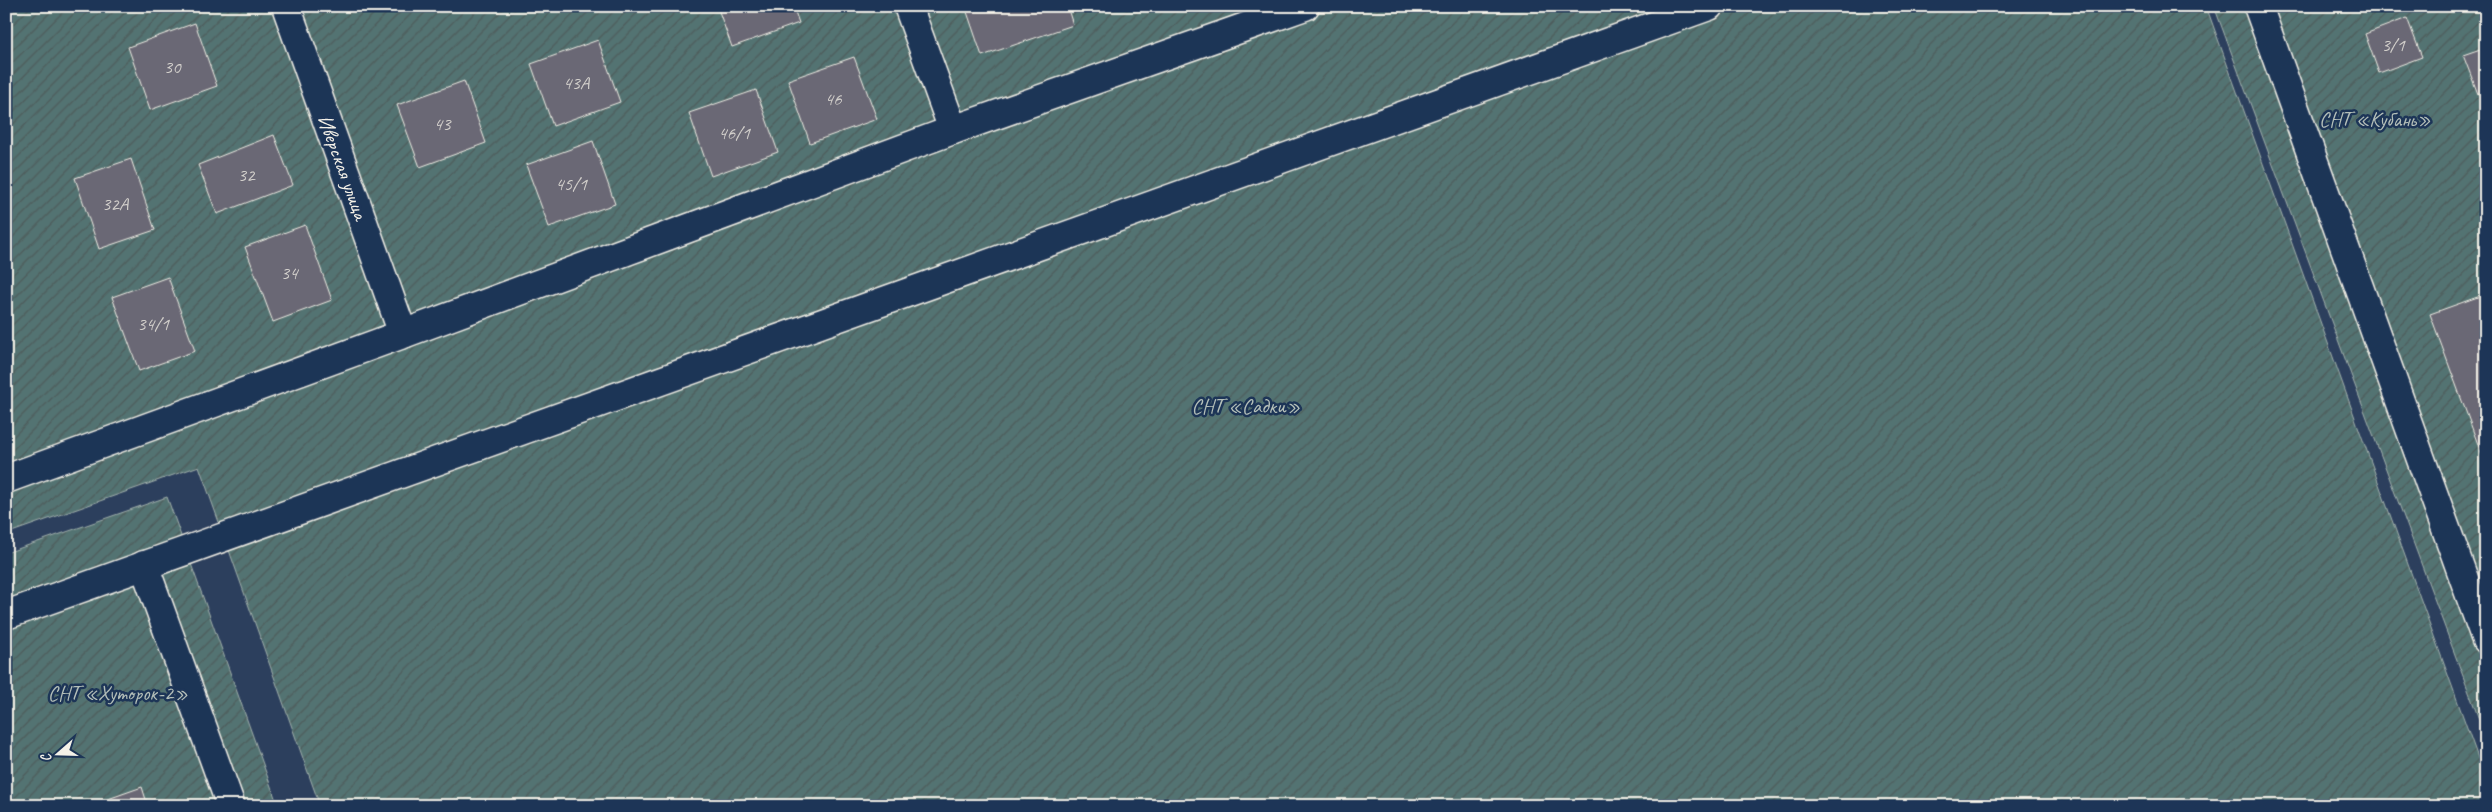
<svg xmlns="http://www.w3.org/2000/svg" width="2492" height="812" font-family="Caveat,sans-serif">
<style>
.garden{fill:url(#garden-furrows);stroke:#a4b2ad}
.building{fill:#6a6874;stroke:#f4f1e8}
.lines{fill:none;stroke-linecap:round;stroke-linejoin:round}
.minor-casing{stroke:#f4f1e8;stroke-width:31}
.minor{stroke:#1d3557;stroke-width:28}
.labels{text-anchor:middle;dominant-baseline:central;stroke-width:5;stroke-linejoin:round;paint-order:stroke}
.number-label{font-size:19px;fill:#d2cfcb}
.park-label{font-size:21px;fill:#b4bfb9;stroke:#1d3557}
.street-label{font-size:21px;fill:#f4f1e8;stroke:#1d3557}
</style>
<defs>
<pattern id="garden-furrows" width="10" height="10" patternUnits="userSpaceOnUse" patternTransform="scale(1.25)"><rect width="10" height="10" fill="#537372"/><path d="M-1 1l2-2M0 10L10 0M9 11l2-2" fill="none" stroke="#4e5b5a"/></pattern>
</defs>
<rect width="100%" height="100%" fill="#2c3f5d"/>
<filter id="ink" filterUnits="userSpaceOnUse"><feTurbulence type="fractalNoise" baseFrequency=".02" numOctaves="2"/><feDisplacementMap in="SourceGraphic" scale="10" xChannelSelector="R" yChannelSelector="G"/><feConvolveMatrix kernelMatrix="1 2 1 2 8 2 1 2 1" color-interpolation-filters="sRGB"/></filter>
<g filter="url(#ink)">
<!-- garden -->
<g class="garden">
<polygon points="6,6 2206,6 2486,780 2486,806 320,806 199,466 6,534"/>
<polygon points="2214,6 2486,6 2486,738"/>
<polygon points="167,497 278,806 6,806 6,553"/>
</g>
<!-- building -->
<g class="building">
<polygon points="717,6 793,6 799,23 732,47"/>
<polygon points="965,6 1067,6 1073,25 982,56"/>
<polygon points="2407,18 2422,57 2379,73 2365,34"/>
<polygon points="195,23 217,86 150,110 128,47"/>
<polygon points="598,40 620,102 553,126 531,64"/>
<polygon points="2486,47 2486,91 2478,94 2463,55"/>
<polygon points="854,57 877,119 810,143 788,80"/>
<polygon points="464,81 486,143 420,167 397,105"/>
<polygon points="756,90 778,152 711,176 689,113"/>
<polygon points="274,135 293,185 217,214 198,165"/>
<polygon points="593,141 615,204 549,227 526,165"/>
<polygon points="131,159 155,230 99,249 75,178"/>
<polygon points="305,225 332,300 273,322 245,247"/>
<polygon points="168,277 195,351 139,371 112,297"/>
<polygon points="2486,294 2486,466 2430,314"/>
<polygon points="142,787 148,806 95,806 94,804"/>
</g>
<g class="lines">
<!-- minor casing -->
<g class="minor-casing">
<g id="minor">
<polyline points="286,6 403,334 953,130 1305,6"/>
<polyline points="908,6 953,130"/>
<polyline points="2258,6 2486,640"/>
<polyline points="6,479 403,334"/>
<polyline points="144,565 231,806"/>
<polyline points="6,615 1709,6"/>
</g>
</g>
<!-- minor -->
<use href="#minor" class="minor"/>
</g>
</g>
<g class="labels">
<!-- number labels -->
<g class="number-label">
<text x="2393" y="45">3/1</text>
<text x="172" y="67">30</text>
<text x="576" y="83">43А</text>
<text x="833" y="99">46</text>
<text x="442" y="124">43</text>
<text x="734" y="133">46/1</text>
<text x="246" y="175">32</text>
<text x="571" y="184">45/1</text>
<text x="115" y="204">32А</text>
<text x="289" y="273">34</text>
<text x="153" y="324">34/1</text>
</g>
<!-- park labels -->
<g class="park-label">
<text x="2375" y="119">СНТ «Кубань»</text>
<text x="1246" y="406">СНТ «Садки»</text>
<text x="118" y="693">СНТ «Хуторок-2»</text>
</g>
<!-- street labels -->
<g class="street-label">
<text transform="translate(343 167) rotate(70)">Иверская улица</text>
</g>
</g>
<!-- margin -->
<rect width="2492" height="812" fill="none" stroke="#1d3557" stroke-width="25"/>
<rect x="12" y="12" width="2467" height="787" fill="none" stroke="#f4f1e8" stroke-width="2" filter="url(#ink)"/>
<!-- north arrow -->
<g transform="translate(58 754) rotate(250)" stroke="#1d3557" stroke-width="4" paint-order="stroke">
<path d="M0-4L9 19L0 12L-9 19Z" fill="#f4f1e8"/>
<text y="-8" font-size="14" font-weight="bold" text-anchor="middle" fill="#f4f1e8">С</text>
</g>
</svg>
